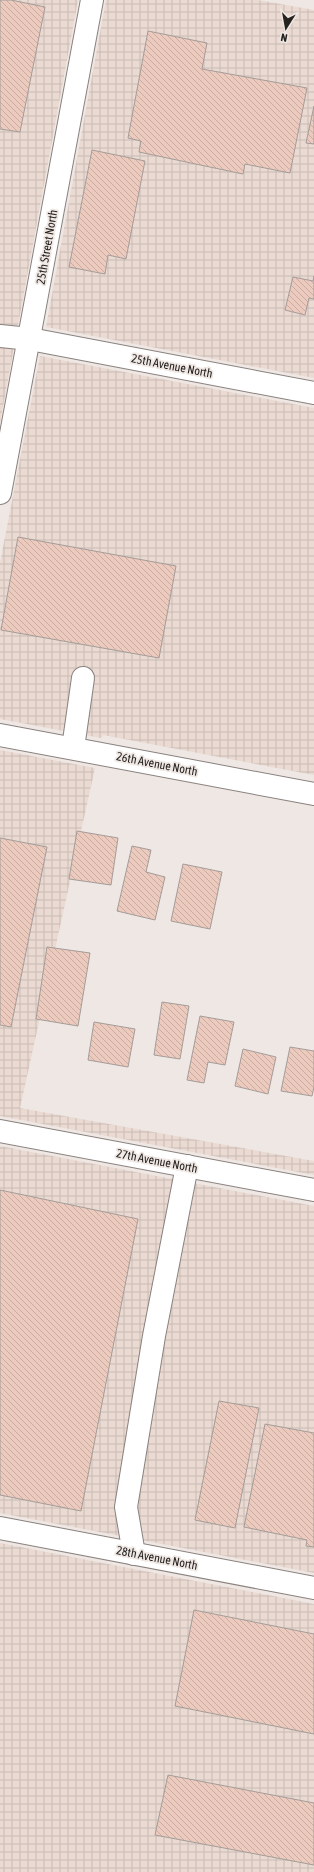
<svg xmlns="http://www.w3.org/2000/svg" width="314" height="1872" font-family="'Asap Condensed',sans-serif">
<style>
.industrial{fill:url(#industrial-grid)}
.building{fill:url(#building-back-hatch);stroke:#a49c99}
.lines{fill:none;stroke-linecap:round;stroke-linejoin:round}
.minor-casing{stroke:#8a827f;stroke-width:24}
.minor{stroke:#fff;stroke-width:22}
.labels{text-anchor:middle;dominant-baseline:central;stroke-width:3.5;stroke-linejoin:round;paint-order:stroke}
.street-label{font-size:12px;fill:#252220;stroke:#efe7e3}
</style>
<defs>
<pattern id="industrial-grid" width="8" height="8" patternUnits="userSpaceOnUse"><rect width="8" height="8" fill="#eadad2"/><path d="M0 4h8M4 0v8" fill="none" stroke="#c9bbb4"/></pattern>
<pattern id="building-back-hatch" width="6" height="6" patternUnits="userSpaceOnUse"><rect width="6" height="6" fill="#eccabd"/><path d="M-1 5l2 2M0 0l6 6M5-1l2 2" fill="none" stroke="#caada2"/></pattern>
</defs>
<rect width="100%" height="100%" fill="#efe7e3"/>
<!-- industrial -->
<g class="industrial">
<polygon points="0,0 78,0 0,423"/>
<polygon points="106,0 258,0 314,10 314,378 46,327"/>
<polygon points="40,356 314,408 314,775 103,735 101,738 0,719 0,563"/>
<polygon points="0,750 95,768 20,1108 314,1161 314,1175 0,1116"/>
<polygon points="0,1146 314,1206 314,1573 0,1513"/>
<polygon points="0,1543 314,1604 314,1872 0,1872"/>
</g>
<!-- building -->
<g class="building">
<polygon points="0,0 11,0 45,7 20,132 0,129"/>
<polygon points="148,31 207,43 202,69 307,88 290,173 245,164 243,174 139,152 141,141 128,138"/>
<polygon points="314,106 314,144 306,143"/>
<polygon points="92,150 145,161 126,259 108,255 105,274 69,267"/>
<polygon points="314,276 314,299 309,298 305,315 285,310 293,277 313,281"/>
<polygon points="18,537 176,566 159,658 1,630"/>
<polygon points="77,831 118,838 111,885 69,879"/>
<polygon points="0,838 47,847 11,1027 0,1025"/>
<polygon points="132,846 151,850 146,872 165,877 155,920 117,911"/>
<polygon points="183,864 222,872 210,929 171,921"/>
<polygon points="47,947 90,953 78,1026 36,1019"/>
<polygon points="162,1002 189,1006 180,1059 154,1055"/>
<polygon points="200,1016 234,1022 225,1065 208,1062 204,1083 187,1080"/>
<polygon points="94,1022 135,1029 128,1067 88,1060"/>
<polygon points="290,1047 314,1051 314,1087 312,1096 281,1091"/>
<polygon points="243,1049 276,1057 268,1094 235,1086"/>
<polygon points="0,1190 138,1219 81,1511 0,1495"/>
<polygon points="219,1401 259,1408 235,1528 195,1520"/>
<polygon points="265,1424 314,1433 314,1547 306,1546 307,1540 244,1527"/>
<polygon points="194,1610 314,1634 314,1734 175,1706"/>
<polygon points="168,1775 314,1803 314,1865 155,1835"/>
</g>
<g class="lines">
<!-- minor casing -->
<g class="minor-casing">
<g id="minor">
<polyline points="0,336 30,339 314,393"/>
<polyline points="0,493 92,0"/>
<polyline points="0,735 314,794"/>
<polyline points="73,748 83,678"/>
<polyline points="0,1131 314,1190"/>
<polyline points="0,1528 314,1588"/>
<polyline points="134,1554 126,1507 154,1336 187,1166"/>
</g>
</g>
<!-- minor -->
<use href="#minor" class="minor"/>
</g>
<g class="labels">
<!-- street labels -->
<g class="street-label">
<text transform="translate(47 247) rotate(-80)">25th Street North</text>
<text transform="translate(172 366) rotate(11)">25th Avenue North</text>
<text transform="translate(157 764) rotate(11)">26th Avenue North</text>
<text transform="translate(157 1161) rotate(11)">27th Avenue North</text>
<text transform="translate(157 1558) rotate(11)">28th Avenue North</text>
</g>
</g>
<!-- north arrow -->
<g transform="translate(286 28) rotate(191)" stroke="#efe7e3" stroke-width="3" paint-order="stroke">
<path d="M0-3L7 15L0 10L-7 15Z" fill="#252220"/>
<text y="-6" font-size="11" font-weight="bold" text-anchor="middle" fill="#252220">N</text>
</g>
</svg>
